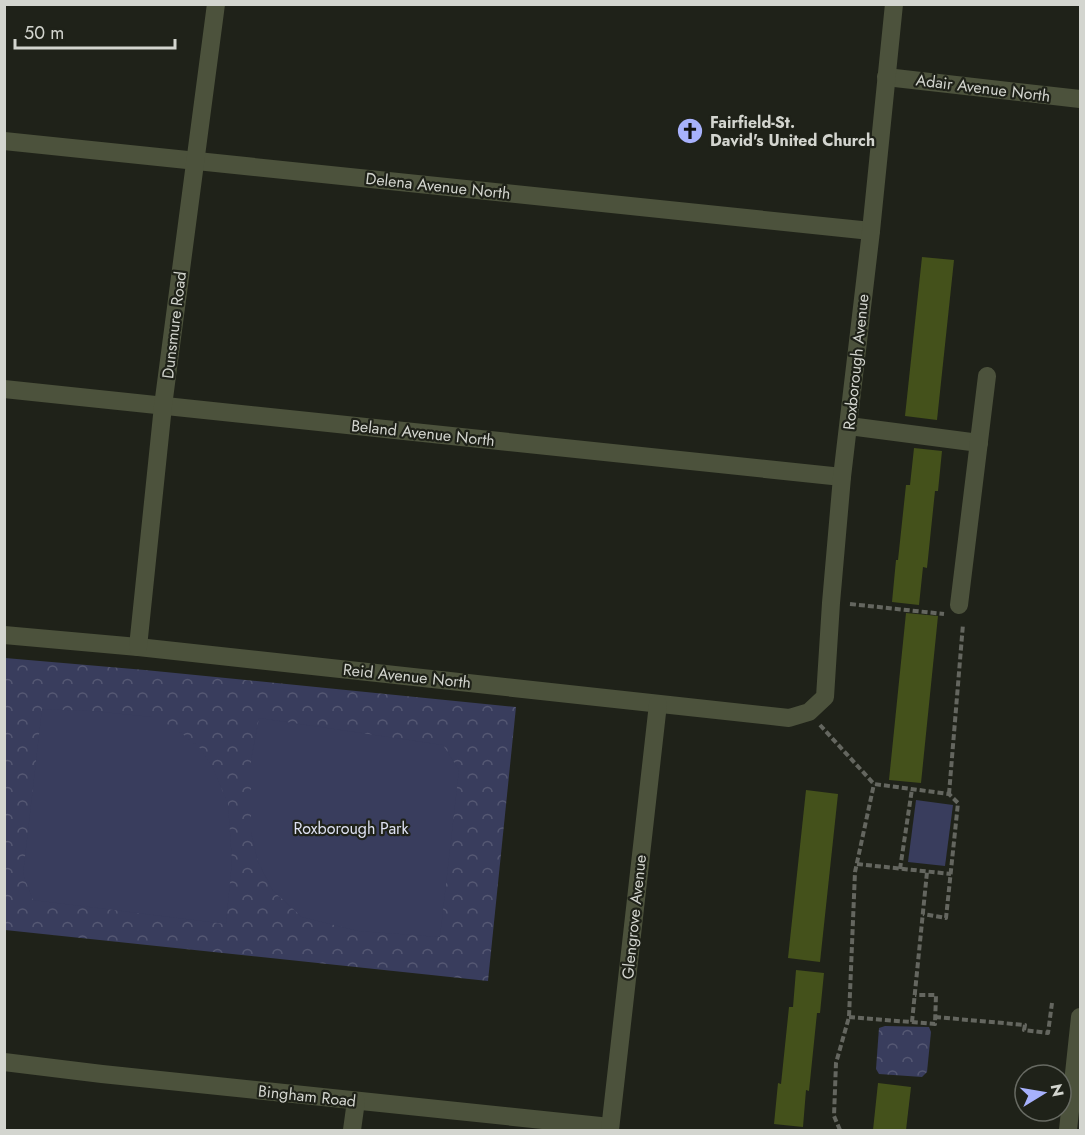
<svg xmlns="http://www.w3.org/2000/svg" width="1085" height="1135" font-family="Jost,sans-serif">
<style>
.park{fill:url(#park-crowns)}
.pitch{fill:#393d5d}
.building{fill:#44511b}
.lines{fill:none;stroke-linecap:round;stroke-linejoin:round}
.path{stroke:#64665f;stroke-width:4;stroke-dasharray:6 3;stroke-linecap:butt}
.minor{stroke:#4c523c;stroke-width:18}
.labels{text-anchor:middle;dominant-baseline:central;stroke-width:4.5;stroke-linejoin:round;paint-order:stroke}
.street-label{font-size:16px;fill:#d3d5cf;stroke:#1f2219}
.poi-label{font-size:16px;font-weight:bold;fill:#d3d5cf;stroke:#1f2219;text-anchor:start}
.park-label{font-size:16px;fill:#dee1f1;stroke:#1f2219}
</style>
<defs>
<pattern id="park-crowns" width="20" height="18" patternUnits="userSpaceOnUse" patternTransform="scale(1.5)"><rect width="20" height="18" fill="#393d5d"/><path d="M2 6a3 3 0 1 1 6 0M12 15a3 3 0 1 1 6 0" fill="none" stroke="#555873"/></pattern>
</defs>
<rect width="100%" height="100%" fill="#1f2219"/>
<!-- park -->
<g class="park">
<polygon points="5,658 145,670 516,707 488,981 5,930"/>
<polygon points="885,1026 929,1027 931,1032 927,1072 922,1077 879,1074 876,1069 879,1028"/>
</g>
<!-- pitch -->
<g class="pitch">
<polygon points="42,709 92,711 152,717 176,729 199,747 212,766 228,804 232,861 226,924 33,900 23,874"/>
<polygon points="259,718 443,745 459,770 440,937 358,931 302,917 273,891 258,862 251,832 251,760"/>
<polygon points="916,800 953,805 945,866 908,862"/>
</g>
<!-- building -->
<g class="building">
<polygon points="922,257 954,260 937,420 905,416"/>
<polygon points="914,448 942,451 938,491 935,491 927,568 923,567 919,605 892,602 896,560 898,560 906,485 910,485"/>
<polygon points="906,613 938,616 921,783 889,780"/>
<polygon points="806,790 838,794 820,962 788,958"/>
<polygon points="796,970 824,973 820,1013 817,1013 809,1091 806,1090 803,1127 774,1124 778,1083 781,1084 789,1007 793,1007"/>
<polygon points="878,1083 911,1087 906,1130 873,1130"/>
</g>
<g class="lines">
<!-- path -->
<g class="path">
<polyline points="850,604 944,614"/>
<polyline points="820,725 874,784 949,794 958,803 946,918 923,914"/>
<polyline points="949,794 963,624"/>
<polyline points="857,864 951,874"/>
<polyline points="900,869 912,789"/>
<polyline points="849,1017 935,1024 936,995 915,995"/>
<polyline points="935,1017 1025,1025 1024,1030 1048,1033 1052,1003"/>
<polyline points="912,1022 927,872"/>
<polyline points="840,1130 834,1116 836,1063 849,1017 855,872 874,784"/>
</g>
<!-- minor -->
<g class="minor">
<polyline points="886,77 1080,99"/>
<polyline points="4,141 871,231"/>
<polyline points="4,389 842,477"/>
<polyline points="849,426 979,443"/>
<polyline points="959,605 987,376"/>
<polyline points="4,635 138,647 789,718 809,712 825,697 831,603 842,477 871,231 894,4"/>
<polyline points="138,647 163,406 216,4"/>
<polyline points="4,1062 102,1074 610,1127"/>
<polyline points="352,1130 356,1101"/>
<polyline points="610,1130 658,704"/>
<polyline points="1068,1130 1080,1017"/>
</g>
</g>
<!-- icons -->
<defs>
<g id="church-disc" transform="scale(1.35)"><circle r="9.5" fill="#a7b1fc" stroke="#1f2219"/><path d="M-1.2-6h2.4v3.5h3.3v2.4h-3.3V6h-2.4V-.1h-3.3v-2.4h3.3Z" fill="#111"/></g>
</defs>
<g fill-rule="evenodd">
<use href="#church-disc" x="690" y="131"/>
</g>
<g class="labels">
<!-- street labels -->
<g class="street-label">
<text transform="translate(983 88) rotate(7)">Adair Avenue North</text>
<text transform="translate(438 186) rotate(6)">Delena Avenue North</text>
<text transform="translate(174 325) rotate(-83)">Dunsmure Road</text>
<text transform="translate(856 362) rotate(-84)">Roxborough Avenue</text>
<text transform="translate(423 433) rotate(6)">Beland Avenue North</text>
<text transform="translate(407 676) rotate(6)">Reid Avenue North</text>
<text transform="translate(634 917) rotate(-84)">Glengrove Avenue</text>
<text transform="translate(307 1096) rotate(6)">Bingham Road</text>
</g>
<!-- poi labels -->
<g class="poi-label">
<text x="710" y="122">Fairfield-St.<tspan x="710" dy="18">David's United Church</tspan></text>
</g>
<!-- park labels -->
<g class="park-label">
<text x="351" y="828">Roxborough Park</text>
</g>
</g>
<!-- border -->
<rect width="1085" height="1135" fill="none" stroke="#d3d5cf" stroke-width="12"/>
<!-- north arrow -->
<g transform="translate(1043 1093) rotate(79)"><circle r="28" fill="#1f2219" stroke="#676a62" stroke-width="1.5"/>
<path d="M0-4.5L10 22L0 15L-10 22Z" fill="#a7b1fc"/>
<text y="-9" font-size="16" font-weight="bold" text-anchor="middle" fill="#d3d5cf">N</text>
</g>
<!-- scale -->
<path d="M15 39v9h160v-9" fill="none" stroke="#d3d5cf" stroke-width="3"/>
<text x="24" y="39" font-size="18" fill="#d3d5cf" stroke="#1f2219" stroke-width="4.5" paint-order="stroke">50 m</text>
</svg>
